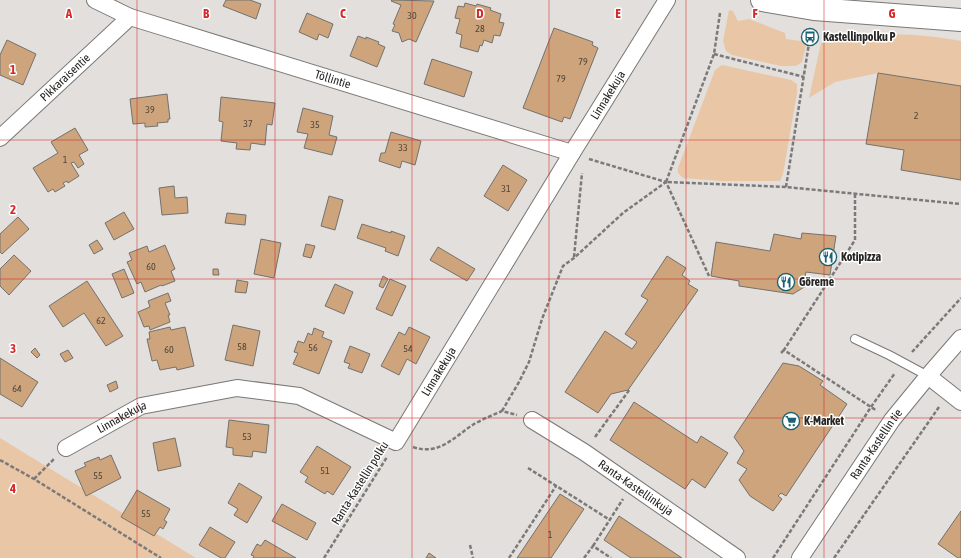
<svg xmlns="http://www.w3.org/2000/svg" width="961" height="558" font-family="'Asap Condensed',sans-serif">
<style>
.green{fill:#e9c7a6}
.building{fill:#cda47b;stroke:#74716e}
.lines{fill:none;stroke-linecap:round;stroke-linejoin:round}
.lane-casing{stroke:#7a7875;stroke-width:10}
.street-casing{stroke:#7a7875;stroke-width:18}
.secondary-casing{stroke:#7a7875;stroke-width:24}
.path{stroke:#7c7a78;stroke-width:2.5;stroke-dasharray:4 2;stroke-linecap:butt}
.lane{stroke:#fff;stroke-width:8}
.street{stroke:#fff;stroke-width:16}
.secondary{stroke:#fff;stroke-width:22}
.grid{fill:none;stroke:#d62828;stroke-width:1;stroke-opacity:0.55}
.labels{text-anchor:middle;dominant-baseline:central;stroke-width:3;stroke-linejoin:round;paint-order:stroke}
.number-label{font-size:10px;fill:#50463a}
.poi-label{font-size:12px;font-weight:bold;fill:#272625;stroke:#fff;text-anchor:start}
.street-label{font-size:12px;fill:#272625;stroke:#fff}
.grid-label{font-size:13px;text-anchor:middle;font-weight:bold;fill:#d62828;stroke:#fff;stroke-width:3;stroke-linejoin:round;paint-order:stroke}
</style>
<rect width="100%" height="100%" fill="#e2dfdc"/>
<!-- green -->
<g class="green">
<polygon points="729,10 733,11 738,21 749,19 785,33 786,39 807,42 802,62 796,66 781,66 732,55 726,51 723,41"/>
<path d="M843 34C883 34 922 33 961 41V86L878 73 835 82 809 98 821 43 839 42Z"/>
<polygon points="722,65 791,80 797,84 797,93 783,174 780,181 721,181 683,178 678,173 678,168 715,70"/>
<polygon points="0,438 196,558 0,558"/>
</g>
<!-- building -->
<g class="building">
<polygon points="226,0 250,0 261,4 256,19 223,6"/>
<polygon points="392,0 434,1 416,42 409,39 402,42 399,33 392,31 395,25 393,24 401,5 391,1"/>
<polygon points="465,3 476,6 477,4 491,8 490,10 501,14 499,22 504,23 500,36 494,35 492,43 484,40 482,46 480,45 478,52 460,47 462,35 456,33 460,19 455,18 458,6 464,7"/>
<polygon points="307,13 333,24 328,38 319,34 317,40 299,32"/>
<polygon points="554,28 593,42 592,45 598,48 570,119 564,117 562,122 523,108"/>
<polygon points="358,36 366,39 366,37 379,42 378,44 385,47 377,67 350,56"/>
<polygon points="7,40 36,54 23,85 0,75 0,55"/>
<polygon points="432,59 472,72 464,97 424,84"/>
<polygon points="878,73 961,86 961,180 901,170 904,150 866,144"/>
<polygon points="167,94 170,119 168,119 168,122 157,123 158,126 145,127 145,123 133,124 130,99"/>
<polygon points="221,97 275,103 272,125 267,124 265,145 251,143 250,150 236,149 237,143 221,141 223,122 219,121"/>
<polygon points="303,108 333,116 329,135 337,137 332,155 304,148 308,134 297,132"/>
<polygon points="75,128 88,150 79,155 84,164 78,168 74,162 71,163 79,176 68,183 67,181 63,183 65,186 55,192 53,189 48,192 33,168 58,153 51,142"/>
<polygon points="391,132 421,141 415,165 402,161 400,168 379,161 381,153 385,153"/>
<polygon points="503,165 527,180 508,211 484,196"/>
<polygon points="174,186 175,198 187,197 188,213 162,215 159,188"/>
<polygon points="329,196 343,200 335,230 321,226"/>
<polygon points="124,212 134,229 114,240 105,223"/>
<polygon points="227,213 246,215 245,225 225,223"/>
<polygon points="18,217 29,229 2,254 0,252 0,234"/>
<polygon points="362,224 391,233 391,231 405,236 398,256 385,251 386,248 357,238"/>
<polygon points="802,233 836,236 830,275 806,272 805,277 809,284 793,294 739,286 739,281 711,276 716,242 770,251 774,234 801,239"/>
<polygon points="261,239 281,243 274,278 254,274"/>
<polygon points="97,240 103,249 94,254 89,245"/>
<polygon points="306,244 315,246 311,258 303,256"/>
<polygon points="165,245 175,269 171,271 175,281 162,286 161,285 145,292 141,282 137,284 127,262 132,260 129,253 147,246 149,252"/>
<polygon points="438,247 475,269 467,281 430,260"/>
<polygon points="14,255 31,271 9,295 0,286 0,269"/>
<polygon points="667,256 686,268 682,275 690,281 688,284 698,290 628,390 611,394 598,413 565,392 605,331 632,349 637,342 625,334 648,300 641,296"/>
<polygon points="124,269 134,293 122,298 112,274"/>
<polygon points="213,269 218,269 219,275 213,275"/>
<polygon points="383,276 388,279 383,288 379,286"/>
<polygon points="390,279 406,286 392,316 376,309"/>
<polygon points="237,280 248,282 246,293 235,292"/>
<polygon points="87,281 123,336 106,346 84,313 63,327 49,306"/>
<polygon points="335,284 353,292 344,314 325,306"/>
<polygon points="168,293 171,301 165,303 170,315 168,315 170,322 150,330 149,326 144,327 138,312 150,307 148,301"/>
<polygon points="233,325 260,331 253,366 225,360"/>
<polygon points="170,327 171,330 185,327 194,366 177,370 176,367 160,370 157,360 152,361 147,339 150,339 149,332"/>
<polygon points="409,327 430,337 416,364 407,359 399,375 381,366 399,332 405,335"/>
<polygon points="314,328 324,332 322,337 332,341 319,374 293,364 298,353 294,352 298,341 304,343 308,333 312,335"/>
<polygon points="350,346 370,354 362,373 348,368 350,364 344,362"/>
<polygon points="35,348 40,355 37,358 31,352"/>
<polygon points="68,350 73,358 65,362 60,354"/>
<polygon points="0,358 38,382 22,407 0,394"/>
<polygon points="783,363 799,366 823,381 820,385 847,404 786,496 781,493 778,496 782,499 773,511 750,496 739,480 747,469 737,463 744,451 734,437"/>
<polygon points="116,381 118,388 110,392 107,385"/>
<polygon points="634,402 697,443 701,436 728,453 705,488 692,479 685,489 610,440"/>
<polygon points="229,420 269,425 266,453 253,451 252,457 233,455 233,448 226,447"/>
<polygon points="175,438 181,466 158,471 153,443"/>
<polygon points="317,446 351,467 333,495 327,491 325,494 305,482 308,477 300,472"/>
<polygon points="111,455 121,478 86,496 75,471 86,466 84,463 99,457 100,460"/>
<polygon points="239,483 262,497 247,523 234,515 238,509 228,503"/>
<polygon points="137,490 170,509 164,520 167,522 163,529 160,527 154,536 121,517"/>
<polygon points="560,494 584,509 551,558 517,558"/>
<polygon points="282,504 316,523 307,540 272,521"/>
<polygon points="961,511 961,558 958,558 938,544"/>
<polygon points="619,516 682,558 631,558 604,540"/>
<polygon points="210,527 235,542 225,558 221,558 199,545"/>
<polygon points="265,540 296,558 253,558 254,556 251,555 257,544 261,546"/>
<polygon points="429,553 436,558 426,558"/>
</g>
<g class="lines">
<!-- lane casing -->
<g class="lane-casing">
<polyline id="lane" points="855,339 889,355 928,376"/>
</g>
<!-- street casing -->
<g class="street-casing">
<g id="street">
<path id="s1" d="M95 0 130 17 572 153"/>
<path id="s2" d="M0 138 130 17"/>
<polyline points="928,376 961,402"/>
<path id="s3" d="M532 420 584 452 737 558"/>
<path id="s4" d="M66 448 141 406 237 388 299 396 396 442 572 153 667 0"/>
<path id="s5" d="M800 558 892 420 928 376 961 338"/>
</g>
</g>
<!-- secondary casing -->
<g class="secondary-casing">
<polyline id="secondary" points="762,0 814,9 961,20"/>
</g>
<!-- path -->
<g class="path">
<polyline points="720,13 714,54 666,182 786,187 961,204"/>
<polyline points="714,54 804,77"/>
<polyline points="589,159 666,182 709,276"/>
<polyline points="786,187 810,37"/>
<polyline points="855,194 855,240 784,350 877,411"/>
<polyline points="574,257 582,173"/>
<polyline points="912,352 961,298"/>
<polyline points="781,353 784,350"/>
<polyline points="502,411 519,382 529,362 542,319 563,266 574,258 623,213 666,182"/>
<polyline points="595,437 630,389"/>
<path d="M413 447C439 456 454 437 474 424 483 419 493 415 502 411L517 415"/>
<polyline points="0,460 34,479 161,558"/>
<polyline points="528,468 610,520"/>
<polyline points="34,479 54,459"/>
<polyline points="470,545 473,558"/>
<polyline points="593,546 623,499"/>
<polyline points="324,558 387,457"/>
<polyline points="509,558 556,486"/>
<polyline points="584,558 593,546 611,558"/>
<polyline points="773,558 871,407 895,373"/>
<polyline points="834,558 939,407"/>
</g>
<!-- lane -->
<use href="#lane" class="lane"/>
<!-- street -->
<use href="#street" class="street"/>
<!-- secondary -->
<use href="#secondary" class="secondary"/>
</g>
<!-- grid -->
<path class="grid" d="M137 0V558M275 0V558M412 0V558M549 0V558M686 0V558M824 0V558M0 140H961M0 279H961M0 418H961"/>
<!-- icons -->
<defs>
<g id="bus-ring" transform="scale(0.9)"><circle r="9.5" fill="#fff" stroke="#1a6271" stroke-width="1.5"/><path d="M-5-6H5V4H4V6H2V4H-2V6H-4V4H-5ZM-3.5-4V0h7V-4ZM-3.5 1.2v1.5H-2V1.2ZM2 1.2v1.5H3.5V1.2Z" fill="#1a6271"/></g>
<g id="restaurant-ring" transform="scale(0.9)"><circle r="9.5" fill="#fff" stroke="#1a6271" stroke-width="1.5"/><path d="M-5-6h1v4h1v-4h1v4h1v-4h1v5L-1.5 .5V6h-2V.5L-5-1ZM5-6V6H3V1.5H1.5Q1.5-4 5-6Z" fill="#1a6271"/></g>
<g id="supermarket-ring" transform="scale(0.9)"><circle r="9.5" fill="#fff" stroke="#1a6271" stroke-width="1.5"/><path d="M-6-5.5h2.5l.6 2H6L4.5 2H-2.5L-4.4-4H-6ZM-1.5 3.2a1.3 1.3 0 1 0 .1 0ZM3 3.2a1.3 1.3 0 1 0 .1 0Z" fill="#1a6271"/></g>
</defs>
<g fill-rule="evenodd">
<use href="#bus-ring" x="810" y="37"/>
<use href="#restaurant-ring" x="828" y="257"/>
<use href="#restaurant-ring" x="786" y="282"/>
<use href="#supermarket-ring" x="791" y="421"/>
</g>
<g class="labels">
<!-- number labels -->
<g class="number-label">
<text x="412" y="15">30</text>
<text x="480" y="28">28</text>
<text x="583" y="61">79</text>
<text x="561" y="78">79</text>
<text x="150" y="109">39</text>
<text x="916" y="115">2</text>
<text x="248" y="123">37</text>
<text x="315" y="124">35</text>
<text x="403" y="147">33</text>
<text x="65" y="159">1</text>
<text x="506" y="188">31</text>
<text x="151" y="266">60</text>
<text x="101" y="320">62</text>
<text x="242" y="346">58</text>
<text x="313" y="347">56</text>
<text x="408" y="348">54</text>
<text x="169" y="349">60</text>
<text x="17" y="388">64</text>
<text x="247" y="436">53</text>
<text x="325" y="470">51</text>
<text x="98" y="475">55</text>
<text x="146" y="513">55</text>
<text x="550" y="534">1</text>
</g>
<!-- poi labels -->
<g class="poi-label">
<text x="823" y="37">Kastellinpolku P</text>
<text x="841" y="257">Kotipizza</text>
<text x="799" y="282">Göreme</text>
<text x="804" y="421">K-Market</text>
</g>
<!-- street labels -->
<g class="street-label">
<text stroke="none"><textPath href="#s2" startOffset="89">Pikkaraisentie</textPath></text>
<text stroke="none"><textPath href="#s1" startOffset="251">Töllintie</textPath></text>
<text stroke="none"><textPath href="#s4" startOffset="760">Linnakekuja</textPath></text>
<text stroke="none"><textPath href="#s4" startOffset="436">Linnakekuja</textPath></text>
<text stroke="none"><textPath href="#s4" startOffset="64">Linnakekuja</textPath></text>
<text stroke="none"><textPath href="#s5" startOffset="137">Ranta-Kastellin tie</textPath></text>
<text transform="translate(360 483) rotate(-58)">Ranta-Kastellin polku</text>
<text stroke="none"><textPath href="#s3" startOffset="124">Ranta-Kastellinkuja</textPath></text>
</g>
</g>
<g class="grid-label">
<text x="69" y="18">A</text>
<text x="206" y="18">B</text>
<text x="343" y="18">C</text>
<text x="480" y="18">D</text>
<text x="618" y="18">E</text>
<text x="755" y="18">F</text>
<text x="892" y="18">G</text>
<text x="13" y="74">1</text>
<text x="13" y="214">2</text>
<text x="13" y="353">3</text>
<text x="13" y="493">4</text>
</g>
</svg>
